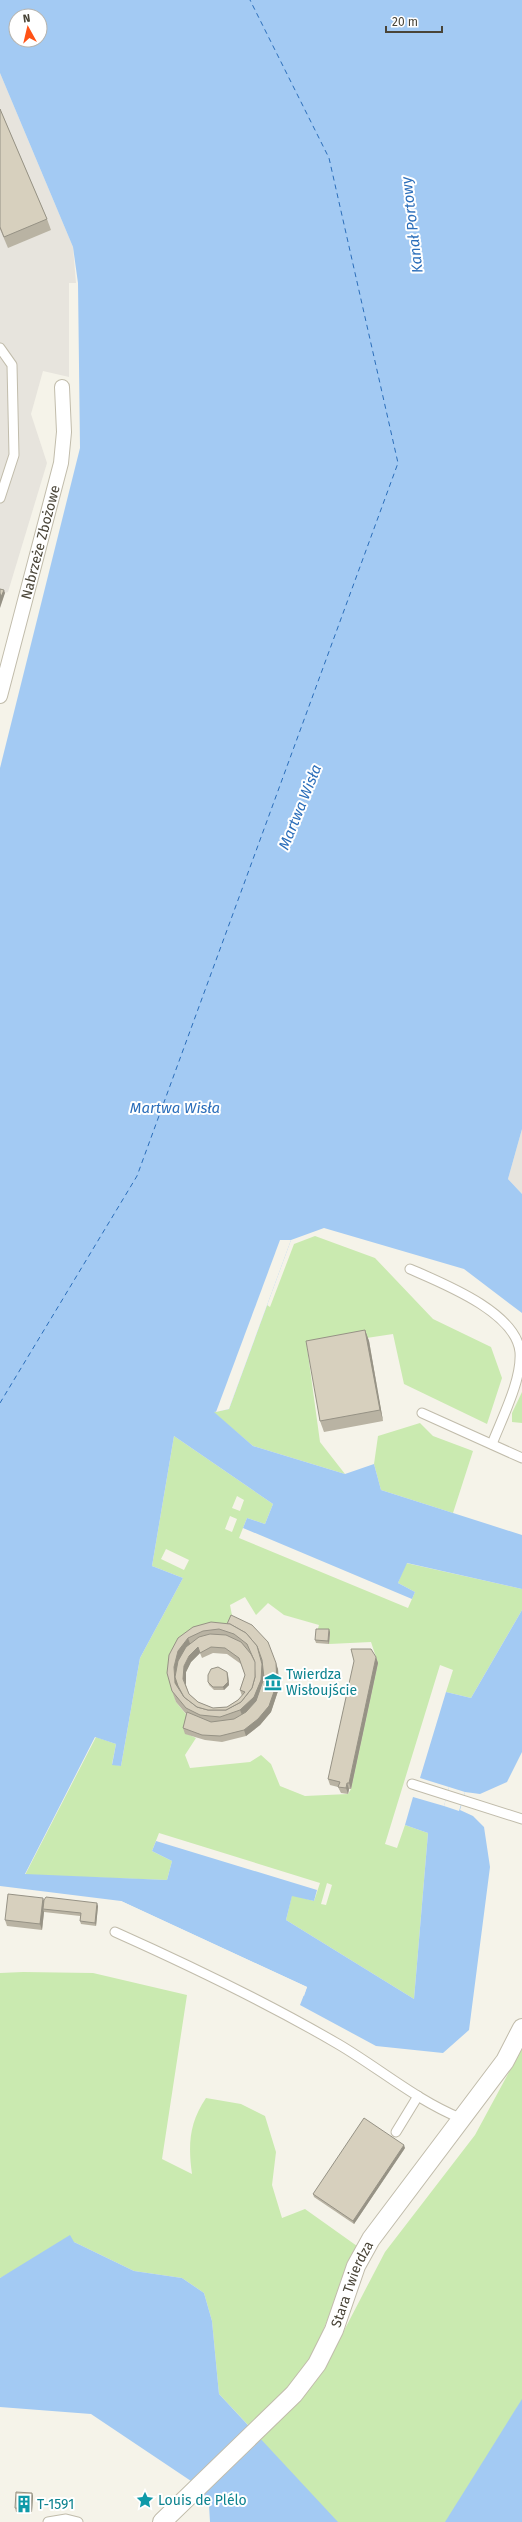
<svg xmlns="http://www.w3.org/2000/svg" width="522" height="2522" font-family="'Fira Sans',sans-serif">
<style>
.industrial{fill:#e7e4dd}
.green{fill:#caeab0;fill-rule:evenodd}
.water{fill:#a3caf3;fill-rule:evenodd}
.pier{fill:#f5f3e9}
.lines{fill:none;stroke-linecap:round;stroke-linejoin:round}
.ferry{stroke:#2b6eba;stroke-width:1;stroke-dasharray:5 4;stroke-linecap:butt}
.service-casing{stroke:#c1bcab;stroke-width:11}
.pedestrian-casing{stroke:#c1bcab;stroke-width:16}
.minor-casing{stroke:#c1bcab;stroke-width:20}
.service{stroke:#fff;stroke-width:9}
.pedestrian{stroke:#fff;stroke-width:14}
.minor{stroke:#fff;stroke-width:18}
.wall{fill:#b9b3a3;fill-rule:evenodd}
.shaded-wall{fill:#969285}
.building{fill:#d7d0be;stroke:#969285;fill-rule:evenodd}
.labels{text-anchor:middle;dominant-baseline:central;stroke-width:4;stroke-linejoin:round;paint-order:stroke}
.street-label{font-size:14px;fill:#494437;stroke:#fff}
.culture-label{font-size:14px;fill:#0d838f;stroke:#fff;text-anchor:start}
.water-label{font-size:15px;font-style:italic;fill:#2b6eba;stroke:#fff}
</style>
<rect width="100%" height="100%" fill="#f5f3e9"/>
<!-- industrial -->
<g class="industrial">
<polygon points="0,73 73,247 76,283 69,283 69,377 43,371 31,414 47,463 8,592 5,593 0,608"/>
<polygon points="522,1129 522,1194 508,1179"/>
</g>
<!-- green -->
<g class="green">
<polygon points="315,1236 375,1258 433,1319 491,1347 502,1378 487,1424 404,1384 393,1334 307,1347 320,1442 345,1474 253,1446 213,1412 229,1409 267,1305 270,1307 294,1244"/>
<polygon points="522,1392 522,1423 512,1422 512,1413"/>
<polygon points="420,1423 433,1436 473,1451 453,1513 381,1490 374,1464 378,1436"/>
<path d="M174 1436 273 1504 265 1524 247 1518 239 1538 408 1608 415 1592 398 1583 406 1563 522 1589V1610L471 1698 446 1692 453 1670 440 1665 385 1844 397 1848 405 1825 428 1833 414 1999 286 1920 292 1895 314 1901 320 1883 159 1833 152 1851 172 1861 167 1880 25 1875 96 1737 116 1744 112 1764 121 1766 140 1658 183 1578 152 1566ZM237 1496 244 1500 240 1511 232 1508ZM230 1516 237 1519 232 1532 225 1529ZM166 1549 189 1560 184 1570 161 1559ZM245 1597 256 1615 268 1603 284 1615 319 1625 317 1632H330L329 1644 371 1642 378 1663 351 1789 348 1794 305 1796 280 1786 271 1764 261 1755 250 1762 190 1768 185 1755 196 1738 185 1733 189 1718 176 1702 171 1684 210 1633 233 1621 230 1605ZM327 1883 332 1885 326 1905 321 1904Z"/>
<path d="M23 1972 93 1973 187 1995 162 2159 192 2174C188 2145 189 2123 206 2098L241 2104 265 2116 276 2152 272 2185 282 2218 305 2209 357 2246 318 2343 303 2372 249 2426 219 2394 212 2321 204 2293 182 2278 134 2271 74 2242 0 2278V1973Z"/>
<polygon points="522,2048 522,2467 480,2522 299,2522 260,2437 295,2406 325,2367 385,2252 475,2135"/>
</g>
<!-- water -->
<g class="water">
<path d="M0 0H522V1129L508 1179 522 1194V1313L464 1269 324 1228 291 1240 229 1409 214 1412 253 1446 345 1474 374 1464 381 1490 522 1535V1589L407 1563 398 1583 415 1592 412 1599 243 1528 247 1518 265 1524 273 1504 174 1436 152 1566 183 1578 140 1658 121 1766 112 1765 116 1744 95 1737 25 1874 167 1880 172 1861 152 1851 156 1841 317 1890 314 1901 292 1896 286 1920 414 1999 428 1833 405 1825 413 1797 444 1806 449 1787 420 1778 446 1692 471 1698 522 1610V1752L507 1782 480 1794 465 1792 460 1810 473 1816 484 1827 490 1867 469 2030 443 2053 376 2046 300 2005 307 1987 121 1901 0 1886V768L80 448 78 283 73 247 0 73ZM16 16H40V40H16Z"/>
<polygon points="70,2235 74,2242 134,2271 182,2278 204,2293 212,2321 219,2394 338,2522 210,2522 209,2505 196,2477 191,2481 91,2414 0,2407 0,2278"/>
<polygon points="522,2399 522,2522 445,2522"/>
</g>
<!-- pier -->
<g class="pier">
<polygon points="280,1240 291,1240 229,1409 216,1412"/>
<polygon points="449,1787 465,1792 459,1811 444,1806"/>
<polygon points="121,1901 307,1987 304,1996 302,1995 304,1988 120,1903"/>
</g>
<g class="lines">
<!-- ferry -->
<polyline class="ferry" points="0,1403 137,1176 398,463 329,158 250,0"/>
<!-- service casing -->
<g class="service-casing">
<g id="service">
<polyline points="0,348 12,365 14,455 0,498"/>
<path d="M410 1269C442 1283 516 1312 520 1352 522 1380 502 1418 492 1444"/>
<polyline points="422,1413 522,1458"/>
<polyline points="412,1784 522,1819"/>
<path d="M115 1932C191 1966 266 2002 338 2044 379 2068 416 2100 460 2118"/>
<polyline points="396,2132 418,2096"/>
<polyline points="48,2522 66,2519 78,2522"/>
</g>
</g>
<!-- pedestrian casing -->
<g class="pedestrian-casing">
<g id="pedestrian">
<path id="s1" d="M0 696 61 463 64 432 62 387"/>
</g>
</g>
<!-- minor casing -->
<g class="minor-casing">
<g id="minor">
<path id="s2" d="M162 2522 294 2394 317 2364 334 2330 356 2266 371 2239 505 2061 522 2028"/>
</g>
</g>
<!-- service -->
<use href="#service" class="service"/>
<!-- pedestrian -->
<use href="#pedestrian" class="pedestrian"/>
<!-- minor -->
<use href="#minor" class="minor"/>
</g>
<!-- wall -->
<g class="wall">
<polygon points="0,109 47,219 51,230 8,248 0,229"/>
<polygon points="365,1330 369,1341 383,1421 324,1432 320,1421"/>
<path d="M227 1624 278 1669 279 1688 271 1712 260 1725 246 1736 222 1742 205 1740 185 1734 183 1728 187 1715 176 1702 172 1691 178 1638ZM200 1653 202 1658 213 1653 227 1654 241 1664 245 1675 240 1690 242 1696 238 1700 227 1707 213 1708 198 1702 189 1694 186 1685V1672L191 1662Z"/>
<polygon points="330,1632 329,1644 316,1643 315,1640"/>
<polygon points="376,1657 378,1663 351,1789 349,1789 348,1794 341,1793 338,1787 330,1785 328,1779"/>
<polygon points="227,1672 228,1675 229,1685 224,1690 214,1690 209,1685 208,1682"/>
<polygon points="44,1900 98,1906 96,1926 81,1924 80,1921 80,1916 44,1912 42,1930 7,1926 5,1920"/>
<polygon points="405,2148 354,2224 314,2197 313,2194"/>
<polygon points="32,2493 33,2496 32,2512 16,2512 15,2508"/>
</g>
<!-- shaded-wall -->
<g class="shaded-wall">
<polygon points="4,590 5,593 0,608 0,593"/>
<polygon points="365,1330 369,1341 383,1421 380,1410"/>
<polygon points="329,1629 330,1632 329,1644 328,1641"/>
<polygon points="188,1638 192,1649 182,1662 179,1693 175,1683 174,1667 178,1651"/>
<polygon points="257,1646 266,1674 265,1690 244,1720 240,1710 247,1702"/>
<polygon points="198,1647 200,1653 191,1662 186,1672 186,1685 183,1679 184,1666 189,1656"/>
<polygon points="376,1657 378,1663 351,1789 349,1783"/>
<polygon points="276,1663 278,1669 279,1688 271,1712 260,1725 246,1736 244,1730"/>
<polygon points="227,1672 228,1675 229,1685 224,1690 223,1687"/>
<polygon points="347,1783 349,1789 348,1794 346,1788"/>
<polygon points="43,1898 45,1904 43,1909 44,1912 42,1930 40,1924"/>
<polygon points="97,1903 98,1906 96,1926 95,1923"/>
<polygon points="404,2145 405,2148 354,2224 353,2221"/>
<polygon points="32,2493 33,2496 32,2512 31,2509"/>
</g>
<!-- building -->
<g class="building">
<polygon points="0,109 47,219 4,237 0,227"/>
<polygon points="0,589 4,590 1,597 0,593"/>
<polygon points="365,1330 380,1410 320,1421 306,1341"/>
<polygon points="231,1615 252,1625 268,1642 276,1663 277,1683 269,1706 258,1719 244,1730 220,1736 202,1735 183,1728 187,1712 211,1722 234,1719 246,1712 256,1701 264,1678 262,1660 257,1646 246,1633 230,1624 227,1624"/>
<path d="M211 1622 230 1624 246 1633 257 1646 262 1664 261 1680 254 1697 240 1710 220 1717 200 1715 186 1708 172 1691 167 1673 169 1655 178 1638 193 1627ZM219 1629 234 1634 247 1644 254 1660 255 1677 252 1688 241 1702 226 1710H208L197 1707 184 1697 175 1683 174 1667 178 1651 188 1638 203 1631Z"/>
<polygon points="316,1629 329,1629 328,1641 315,1640"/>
<path d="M210 1634 226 1635 241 1642 251 1654 255 1662V1677L252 1688 241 1702 226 1710H208L197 1707 184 1697 178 1686 175 1677 178 1661 186 1647 199 1637ZM198 1647 200 1653 211 1647 225 1648 239 1658 245 1675 240 1690 245 1692 238 1700 227 1707 213 1708 198 1702 189 1694 183 1679 184 1666 189 1656Z"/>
<polygon points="351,1649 371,1649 376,1657 349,1783 347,1783 346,1788 338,1787 340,1782 328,1779 354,1661"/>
<polygon points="218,1667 227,1672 228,1682 223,1687 213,1687 208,1682 208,1675 211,1669"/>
<polygon points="8,1894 43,1898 40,1924 5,1920"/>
<polygon points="46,1897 97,1903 95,1923 80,1921 81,1913 43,1909 44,1900"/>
<polygon points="364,2118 404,2145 353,2221 313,2194"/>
<polygon points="16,2492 32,2493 31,2509 15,2508"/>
</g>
<!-- icons -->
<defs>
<g id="museum-bare" transform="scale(1.38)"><path d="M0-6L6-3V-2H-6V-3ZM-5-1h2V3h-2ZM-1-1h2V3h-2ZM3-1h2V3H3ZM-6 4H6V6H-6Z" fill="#0f9aa8" stroke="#fff" stroke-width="2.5" paint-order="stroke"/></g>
<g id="sight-bare" transform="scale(1.38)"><path d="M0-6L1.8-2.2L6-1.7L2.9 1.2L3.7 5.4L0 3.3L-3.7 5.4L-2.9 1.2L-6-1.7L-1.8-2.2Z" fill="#0f9aa8" stroke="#fff" stroke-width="2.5" paint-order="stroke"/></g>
<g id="building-bare" transform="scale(1.38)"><path d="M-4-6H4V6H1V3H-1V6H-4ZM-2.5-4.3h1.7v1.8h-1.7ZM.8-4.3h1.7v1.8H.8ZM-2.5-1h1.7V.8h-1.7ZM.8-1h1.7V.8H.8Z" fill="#0f9aa8" stroke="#fff" stroke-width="2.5" paint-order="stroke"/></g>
</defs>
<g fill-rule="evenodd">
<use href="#museum-bare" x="273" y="1682"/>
<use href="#sight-bare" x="145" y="2500"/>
<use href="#building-bare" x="24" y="2504"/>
</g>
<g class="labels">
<!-- street labels -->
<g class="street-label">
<text stroke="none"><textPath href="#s1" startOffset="159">Nabrzeże Zbożowe</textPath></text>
<text stroke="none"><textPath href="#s2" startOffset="309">Stara Twierdza</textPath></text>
</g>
<!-- culture labels -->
<g class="culture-label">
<text x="286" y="1674">Twierdza<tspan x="286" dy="16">Wisłoujście</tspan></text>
<text x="158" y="2500">Louis de Plélo</text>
<text x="37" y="2504">T-1591</text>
</g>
<!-- water labels -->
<g class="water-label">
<text transform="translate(412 225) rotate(-97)">Kanał Portowy</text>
<text transform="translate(300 807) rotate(-68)">Martwa Wisła</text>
<text x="175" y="1108">Martwa Wisła</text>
</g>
</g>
<!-- north arrow -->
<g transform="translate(28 28) rotate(352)"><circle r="19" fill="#ffffff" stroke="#b6b4af"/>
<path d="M0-3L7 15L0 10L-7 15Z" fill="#ff5216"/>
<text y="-6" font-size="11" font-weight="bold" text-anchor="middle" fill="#494437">N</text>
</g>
<!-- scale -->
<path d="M386 26v6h56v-6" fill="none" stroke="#494437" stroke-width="2"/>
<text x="392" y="26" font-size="12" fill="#494437" stroke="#ffffff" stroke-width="3" paint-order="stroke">20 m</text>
</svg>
